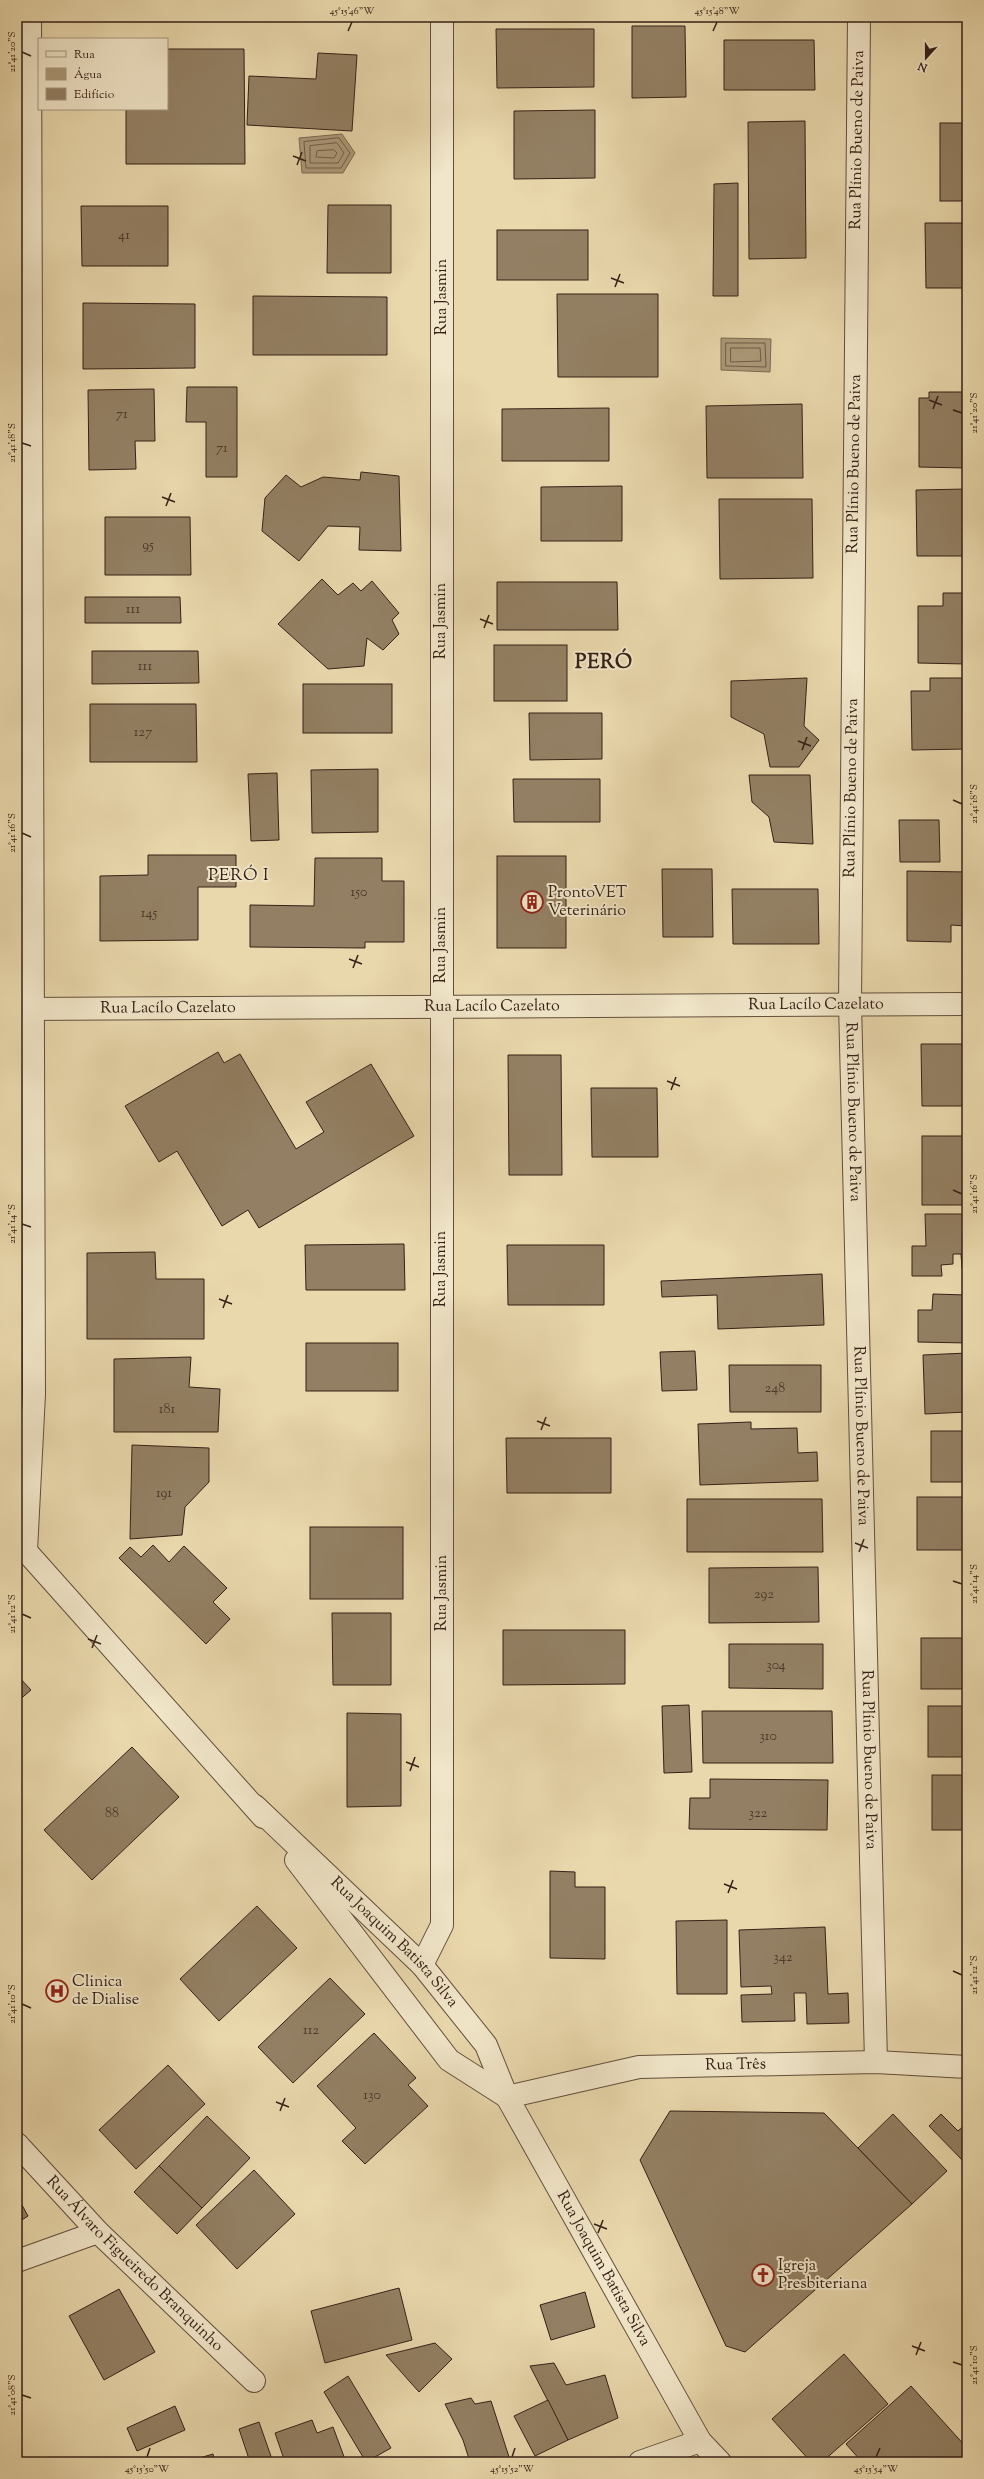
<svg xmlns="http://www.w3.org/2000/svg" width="984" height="2479" font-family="'Sorts Mill Goudy',serif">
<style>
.green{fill:#cab993;stroke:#806c55}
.water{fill:#ac9979;stroke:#7c6952}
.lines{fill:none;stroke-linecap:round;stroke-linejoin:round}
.shore{stroke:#705c48;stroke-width:1}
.building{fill:#938064;stroke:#352017}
.minor-casing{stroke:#624e3c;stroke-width:24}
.minor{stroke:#f1e6c9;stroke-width:22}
.ticks{fill:none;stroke:#352017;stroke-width:1.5}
.labels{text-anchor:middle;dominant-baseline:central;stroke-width:4;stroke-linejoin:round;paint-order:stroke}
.number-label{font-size:14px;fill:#4c382a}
.street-label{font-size:16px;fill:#352017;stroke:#f1e6c9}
.poi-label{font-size:16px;fill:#352017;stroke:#f1e6c9;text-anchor:start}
.neighbourhood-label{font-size:17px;letter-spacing:1px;fill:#352017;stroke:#f1e6c9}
.district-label{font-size:20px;font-weight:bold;letter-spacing:1px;fill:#352017;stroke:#f1e6c9}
.neatline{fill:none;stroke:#352017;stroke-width:1.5}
.ticks-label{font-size:10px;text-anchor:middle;fill:#352017}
</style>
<rect width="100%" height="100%" fill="#e9d8ac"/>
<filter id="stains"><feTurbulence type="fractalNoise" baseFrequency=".005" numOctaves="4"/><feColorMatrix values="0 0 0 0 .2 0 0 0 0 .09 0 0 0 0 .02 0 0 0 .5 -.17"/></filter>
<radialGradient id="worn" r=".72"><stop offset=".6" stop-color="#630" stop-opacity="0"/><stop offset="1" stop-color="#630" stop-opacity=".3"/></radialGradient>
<!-- green -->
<polygon class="green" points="17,1051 19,1056 20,1469 17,1472"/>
<!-- water -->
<g class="water">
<polygon points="342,134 355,153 343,173 302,173 299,138"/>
<polygon points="721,338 771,339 770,372 721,370"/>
</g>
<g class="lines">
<!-- shore -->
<g class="shore">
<polygon points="339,138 350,153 341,168 306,168 304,142"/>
<polygon points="337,143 344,153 338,163 310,163 310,146"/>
<polygon points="334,150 337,153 334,158 316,157 317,151"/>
<polygon points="726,343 765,343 766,367 726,366"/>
<polygon points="731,348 760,348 761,361 731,362"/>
</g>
</g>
<!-- building -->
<g class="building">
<polygon points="632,26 685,26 686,97 632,98"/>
<polygon points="496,29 594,29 594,87 497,88"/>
<polygon points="724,40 814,40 815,90 724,90"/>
<polygon points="167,49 244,49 245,164 126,164 126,109 167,109"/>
<polygon points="318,53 357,55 352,131 247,125 249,76 316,79"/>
<polygon points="595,110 595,178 514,179 514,111"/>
<polygon points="805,121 806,258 749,259 748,122"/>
<rect x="940" y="123" width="27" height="78"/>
<polygon points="738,183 738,296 713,296 714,184"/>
<polygon points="328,205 391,205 391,273 327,273"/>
<polygon points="81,206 168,206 168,266 82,266"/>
<polygon points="925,223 967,223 967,288 926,288"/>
<rect x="497" y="230" width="91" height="50"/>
<polygon points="557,294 658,294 658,377 558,377"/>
<polygon points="253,296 387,297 387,355 253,355"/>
<polygon points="83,303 195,304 195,368 83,369"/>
<polygon points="187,387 237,387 237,477 206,477 206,422 186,422"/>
<polygon points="154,389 155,441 135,441 136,469 89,470 88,390"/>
<polygon points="929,392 967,392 967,468 919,467 919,398 929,398"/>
<polygon points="802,404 803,478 707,478 706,406"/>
<polygon points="609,408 609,461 502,461 502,409"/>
<polygon points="361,472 399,476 401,551 359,550 360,527 328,526 299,561 262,531 265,498 286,475 301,487 323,477 360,480"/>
<polygon points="622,486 622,541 541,541 541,487"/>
<polygon points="967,489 967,556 917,556 916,490"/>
<polygon points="719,499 812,499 813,578 720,579"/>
<polygon points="105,517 190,517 191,575 105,575"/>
<polygon points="322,579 338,595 353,583 361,591 372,581 399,613 392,620 399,634 383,650 367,638 364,666 328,669 278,624"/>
<polygon points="497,582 617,582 618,630 497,630"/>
<polygon points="943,593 967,593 967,664 918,663 918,606 943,606"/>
<polygon points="85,597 180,597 181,623 85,623"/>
<rect x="494" y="645" width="73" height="56"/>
<polygon points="92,651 198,651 199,683 92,684"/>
<polygon points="807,678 804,726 819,740 799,767 770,767 764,734 731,717 731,681"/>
<polygon points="930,678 967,678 967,749 912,750 911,691 930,691"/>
<rect x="303" y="684" width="89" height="49"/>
<polygon points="90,704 196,704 197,762 90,762"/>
<polygon points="529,713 602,713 602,759 530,760"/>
<polygon points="378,769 378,832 312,833 311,770"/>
<polygon points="277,773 279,840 251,841 248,774"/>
<polygon points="749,775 810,775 813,844 774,842 769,817 752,802"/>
<polygon points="513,779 600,779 600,822 514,822"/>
<polygon points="899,820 939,820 940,862 900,862"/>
<polygon points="148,855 236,855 236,887 198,887 198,940 100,941 100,876 148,875"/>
<rect x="497" y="856" width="69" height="92"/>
<polygon points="315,858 382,858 382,881 404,881 404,942 365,942 365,948 250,947 250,905 314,906"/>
<polygon points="662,869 712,869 713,937 663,937"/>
<polygon points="907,871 967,872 966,926 951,925 951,942 907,941"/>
<polygon points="732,889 818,889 819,944 733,944"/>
<polygon points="921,1044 967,1044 967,1106 922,1106"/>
<polygon points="218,1052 224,1063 240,1054 296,1149 324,1132 306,1102 371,1064 414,1136 259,1228 248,1210 222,1226 177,1151 159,1162 125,1106"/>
<polygon points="508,1055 561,1055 562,1175 509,1175"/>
<polygon points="591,1088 657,1088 658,1157 592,1157"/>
<rect x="922" y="1136" width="45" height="69"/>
<polygon points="925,1214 967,1214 967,1268 962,1268 961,1254 953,1254 953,1264 941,1265 942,1276 912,1276 912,1246 926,1246"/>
<polygon points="404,1244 405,1290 306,1290 305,1245"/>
<polygon points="507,1245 604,1245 604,1305 508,1305"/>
<polygon points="155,1252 156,1279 204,1279 204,1339 87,1339 87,1253"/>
<polygon points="822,1274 824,1325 718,1329 717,1295 662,1297 661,1281"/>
<polygon points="933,1294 967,1295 967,1343 918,1342 918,1310 932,1310"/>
<rect x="306" y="1343" width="92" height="48"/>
<polygon points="695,1351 697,1390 662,1391 660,1352"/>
<polygon points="967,1353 967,1412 925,1414 923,1355"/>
<polygon points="191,1357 189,1387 220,1389 218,1432 114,1432 114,1359"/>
<polygon points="729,1365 821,1365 821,1412 730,1412"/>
<polygon points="751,1422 751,1429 797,1428 798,1453 817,1452 818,1481 700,1485 698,1424"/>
<rect x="931" y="1431" width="36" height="51"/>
<polygon points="506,1438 611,1438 611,1493 507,1493"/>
<polygon points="132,1445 209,1448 209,1482 185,1507 182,1535 130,1539"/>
<rect x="917" y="1497" width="50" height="53"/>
<polygon points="687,1499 822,1499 823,1552 687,1552"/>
<rect x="310" y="1527" width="93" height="72"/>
<polygon points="153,1545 169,1562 184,1546 227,1588 213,1602 230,1619 206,1644 119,1558 130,1547 141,1557"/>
<polygon points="818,1567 819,1622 709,1623 709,1568"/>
<polygon points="332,1613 391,1613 391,1685 333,1685"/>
<polygon points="503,1630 625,1630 625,1684 503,1685"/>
<rect x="921" y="1638" width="46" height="51"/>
<polygon points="729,1644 823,1644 823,1689 729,1688"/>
<polygon points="17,1675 31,1690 17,1702"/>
<polygon points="689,1705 692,1772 664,1773 662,1706"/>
<rect x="928" y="1706" width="39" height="51"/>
<polygon points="702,1711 832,1711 833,1763 703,1763"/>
<polygon points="347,1713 401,1714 401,1806 347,1807"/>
<polygon points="132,1747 179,1797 92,1880 44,1830"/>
<rect x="932" y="1775" width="35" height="55"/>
<polygon points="710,1779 828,1780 827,1830 689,1829 690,1798 710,1798"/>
<polygon points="550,1871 575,1872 575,1887 605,1887 605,1959 550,1958"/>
<polygon points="257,1906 297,1948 219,2021 180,1979"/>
<polygon points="727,1920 727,1994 677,1994 676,1921"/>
<polygon points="825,1927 828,1994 848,1993 849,2023 807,2024 806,1993 794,1993 795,2021 742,2022 741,1995 772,1994 771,1986 741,1987 739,1930"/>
<polygon points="330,1978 365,2014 293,2083 258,2047"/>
<polygon points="374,2033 416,2078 408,2085 428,2106 365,2164 342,2141 356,2128 317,2086"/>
<polygon points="168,2065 205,2104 136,2169 99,2130"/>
<polygon points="670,2111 824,2113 912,2204 745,2352 726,2346 640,2160"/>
<polygon points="893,2114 947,2171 912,2204 858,2148"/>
<polygon points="941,2114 958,2131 967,2123 967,2165 929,2126"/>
<polygon points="207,2116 250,2158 202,2208 159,2166"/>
<polygon points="159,2166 202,2208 177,2234 134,2192"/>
<polygon points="254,2170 295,2214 237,2269 196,2225"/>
<polygon points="17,2196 28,2216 17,2223"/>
<polygon points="399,2288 412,2340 325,2363 311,2311"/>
<polygon points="119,2289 155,2352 104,2380 69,2316"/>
<polygon points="585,2292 595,2327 551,2340 540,2305"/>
<polygon points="435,2343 452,2359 419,2392 386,2355"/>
<polygon points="844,2354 888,2404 822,2462 811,2462 772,2419"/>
<polygon points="554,2363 566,2385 605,2375 618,2418 568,2440 530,2366"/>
<polygon points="348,2376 391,2448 366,2462 324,2392"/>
<polygon points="911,2386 967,2448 967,2462 862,2462 846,2444"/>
<polygon points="471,2398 475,2404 491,2401 510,2460 470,2462 463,2440 445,2404"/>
<polygon points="548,2400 568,2440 535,2456 514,2416"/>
<polygon points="175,2406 185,2430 137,2451 127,2428"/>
<polygon points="312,2420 317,2433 333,2427 346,2462 285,2462 275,2433"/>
<polygon points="259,2422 273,2462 250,2462 239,2429"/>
<polygon points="213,2454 215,2462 186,2462"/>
</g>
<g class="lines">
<!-- minor casing -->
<g class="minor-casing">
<g id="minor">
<path id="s1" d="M859 17 850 1003 876 2062"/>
<path id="s2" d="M18 1009 967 1004"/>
<polyline points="17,1541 263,1817"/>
<polyline points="26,1551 34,1394 30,17"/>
<path id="s3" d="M255 1806 422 1965 486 2045 507 2097 700 2441 720 2462"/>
<polyline points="296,1860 449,2060 507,2097"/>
<polyline points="422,1965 442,1925 442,17"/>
<path id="s4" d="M507 2097 639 2067 876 2062 967 2067"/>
<path id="s5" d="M17 2144 98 2232 254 2381"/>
<polyline points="17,2261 98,2232"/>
<polyline points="640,2462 700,2441"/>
</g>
</g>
<!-- minor -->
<use href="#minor" class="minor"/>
</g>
<!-- ticks -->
<path class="ticks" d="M348 31 352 22M713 31 717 22M22 52 31 56M293 156 306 161M297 165 302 152M611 278 624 283M615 287 620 274M929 400 942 405M933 409 938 396M953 410 962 413M22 443 31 446M162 497 175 502M166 506 171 493M480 619 493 624M484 628 489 615M798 741 811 746M802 750 807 737M953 800 962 804M22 833 31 837M349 959 362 964M353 968 358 955M667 1081 680 1086M671 1090 676 1077M953 1190 962 1194M22 1224 31 1227M219 1299 232 1304M223 1308 228 1295M537 1421 550 1426M541 1430 546 1417M855 1543 868 1548M859 1552 864 1539M953 1581 962 1584M22 1614 31 1618M88 1639 101 1644M92 1648 97 1635M406 1762 419 1767M410 1771 415 1757M724 1884 737 1889M728 1893 733 1880M953 1971 962 1975M22 2004 31 2008M276 2102 289 2107M280 2111 285 2098M594 2224 607 2229M598 2233 603 2220M912 2346 925 2351M916 2355 921 2342M953 2362 962 2365M22 2395 31 2398M147 2457 150 2448M512 2457 515 2448M876 2457 880 2448"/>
<!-- icons -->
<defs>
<g id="building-ring" transform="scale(1.15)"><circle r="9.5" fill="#f1e6c9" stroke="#8f2418" stroke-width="1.5"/><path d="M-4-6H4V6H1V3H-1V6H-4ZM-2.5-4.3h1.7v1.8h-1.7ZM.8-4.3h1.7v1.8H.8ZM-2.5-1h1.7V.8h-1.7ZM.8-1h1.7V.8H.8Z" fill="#8f2418"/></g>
<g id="hospital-ring" transform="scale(1.15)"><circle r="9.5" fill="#f1e6c9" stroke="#8f2418" stroke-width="1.5"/><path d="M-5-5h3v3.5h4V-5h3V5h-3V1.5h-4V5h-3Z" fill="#8f2418"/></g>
<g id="church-ring" transform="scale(1.15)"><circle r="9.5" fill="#f1e6c9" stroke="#8f2418" stroke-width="1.5"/><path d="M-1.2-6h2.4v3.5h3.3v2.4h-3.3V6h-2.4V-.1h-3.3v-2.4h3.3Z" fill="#8f2418"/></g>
</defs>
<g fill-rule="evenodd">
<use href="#building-ring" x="532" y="902"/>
<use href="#hospital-ring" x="57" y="1991"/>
<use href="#church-ring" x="763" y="2275"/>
</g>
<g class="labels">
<!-- number labels -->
<g class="number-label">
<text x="124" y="236">41</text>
<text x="122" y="415">71</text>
<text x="222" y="449">71</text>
<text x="148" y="546">95</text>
<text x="133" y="610">111</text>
<text x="145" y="667">111</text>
<text x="143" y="733">127</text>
<text x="359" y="893">150</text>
<text x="149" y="914">145</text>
<text x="775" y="1389">248</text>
<text x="167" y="1410">181</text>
<text x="164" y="1494">191</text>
<text x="764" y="1595">292</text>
<text x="776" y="1666">304</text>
<text x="768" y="1737">310</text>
<text x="112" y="1814">88</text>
<text x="758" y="1814">322</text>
<text x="783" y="1958">342</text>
<text x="311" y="2031">112</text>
<text x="372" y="2096">130</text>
</g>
<!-- street labels -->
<g class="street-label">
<text transform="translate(858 140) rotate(-89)">Rua Plínio Bueno de Paiva</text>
<text transform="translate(442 297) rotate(-90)">Rua Jasmin</text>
<text transform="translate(855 464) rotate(-89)">Rua Plínio Bueno de Paiva</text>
<text transform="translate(441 621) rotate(-90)">Rua Jasmin</text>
<text transform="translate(852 788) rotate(-89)">Rua Plínio Bueno de Paiva</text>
<text transform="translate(441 945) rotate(-90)">Rua Jasmin</text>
<text stroke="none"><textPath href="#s2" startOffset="798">Rua Lacílo Cazelato</textPath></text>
<text stroke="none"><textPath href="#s2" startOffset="474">Rua Lacílo Cazelato</textPath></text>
<text stroke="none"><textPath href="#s2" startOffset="150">Rua Lacílo Cazelato</textPath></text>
<text stroke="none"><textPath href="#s1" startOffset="1095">Rua Plínio Bueno de Paiva</textPath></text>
<text transform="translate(441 1269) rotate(-90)">Rua Jasmin</text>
<text stroke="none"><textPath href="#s1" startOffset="1419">Rua Plínio Bueno de Paiva</textPath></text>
<text transform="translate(442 1593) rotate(-90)">Rua Jasmin</text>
<text stroke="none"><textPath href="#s1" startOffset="1743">Rua Plínio Bueno de Paiva</textPath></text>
<text stroke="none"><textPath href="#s3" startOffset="195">Rua Joaquim Batista Silva</textPath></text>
<text stroke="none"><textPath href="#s4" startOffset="232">Rua Três</textPath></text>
<text stroke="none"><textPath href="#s5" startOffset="168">Rua Álvaro Figueiredo Branquinho</textPath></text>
<text stroke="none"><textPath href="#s3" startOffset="586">Rua Joaquim Batista Silva</textPath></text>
</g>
<!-- poi labels -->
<g class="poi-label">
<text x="548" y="893">ProntoVET<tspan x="548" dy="18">Veterinário</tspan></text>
<text x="72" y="1982">Clinica<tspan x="72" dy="18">de Dialise</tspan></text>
<text x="778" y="2266">Igreja<tspan x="778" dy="18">Presbiteriana</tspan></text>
</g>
<!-- neighbourhood labels -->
<g class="neighbourhood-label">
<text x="239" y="876">PERÓ I</text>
</g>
<!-- district labels -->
<g class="district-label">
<text x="604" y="663">PERÓ</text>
</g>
</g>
<!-- margin -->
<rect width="984" height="2479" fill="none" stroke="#e9d8ac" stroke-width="44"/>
<!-- legend -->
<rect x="38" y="38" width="130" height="72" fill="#f1e6c9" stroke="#a69782"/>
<rect x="46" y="51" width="20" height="6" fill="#f1e6c9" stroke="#a69782"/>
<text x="74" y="58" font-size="12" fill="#352017">Rua</text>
<rect x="46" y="68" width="20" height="12" fill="#ac9979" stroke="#a69782"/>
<text x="74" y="78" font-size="12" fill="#352017">Água</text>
<rect x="46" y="88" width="20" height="12" fill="#938064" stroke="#a69782"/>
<text x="74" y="98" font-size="12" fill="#352017">Edifício</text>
<!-- north arrow -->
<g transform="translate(926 58) rotate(201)" stroke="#f1e6c9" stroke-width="3" paint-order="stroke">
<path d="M0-3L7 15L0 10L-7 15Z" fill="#352017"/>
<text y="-6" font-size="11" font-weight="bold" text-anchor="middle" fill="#352017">N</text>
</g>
<rect x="22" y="22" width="940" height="2435" class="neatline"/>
<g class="ticks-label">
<text x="352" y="14">45°15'46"W</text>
<text x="717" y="14">45°15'48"W</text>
<text transform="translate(11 52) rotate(-90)" y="4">21°41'20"S</text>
<text transform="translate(973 413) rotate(-90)" y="4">21°41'20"S</text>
<text transform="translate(11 443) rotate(-90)" y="4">21°41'18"S</text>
<text transform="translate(973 804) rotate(-90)" y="4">21°41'18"S</text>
<text transform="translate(11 833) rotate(-90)" y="4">21°41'16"S</text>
<text transform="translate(973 1194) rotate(-90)" y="4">21°41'16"S</text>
<text transform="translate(11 1224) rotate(-90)" y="4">21°41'14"S</text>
<text transform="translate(973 1584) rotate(-90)" y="4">21°41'14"S</text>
<text transform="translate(11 1614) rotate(-90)" y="4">21°41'12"S</text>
<text transform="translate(973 1975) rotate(-90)" y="4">21°41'12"S</text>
<text transform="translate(11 2004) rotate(-90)" y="4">21°41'10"S</text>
<text transform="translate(973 2365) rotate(-90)" y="4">21°41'10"S</text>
<text transform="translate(11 2395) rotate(-90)" y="4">21°41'08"S</text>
<text x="147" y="2472">45°15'50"W</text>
<text x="512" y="2472">45°15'52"W</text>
<text x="876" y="2472">45°15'54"W</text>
</g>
<rect width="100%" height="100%" filter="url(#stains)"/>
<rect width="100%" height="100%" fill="url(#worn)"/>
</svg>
